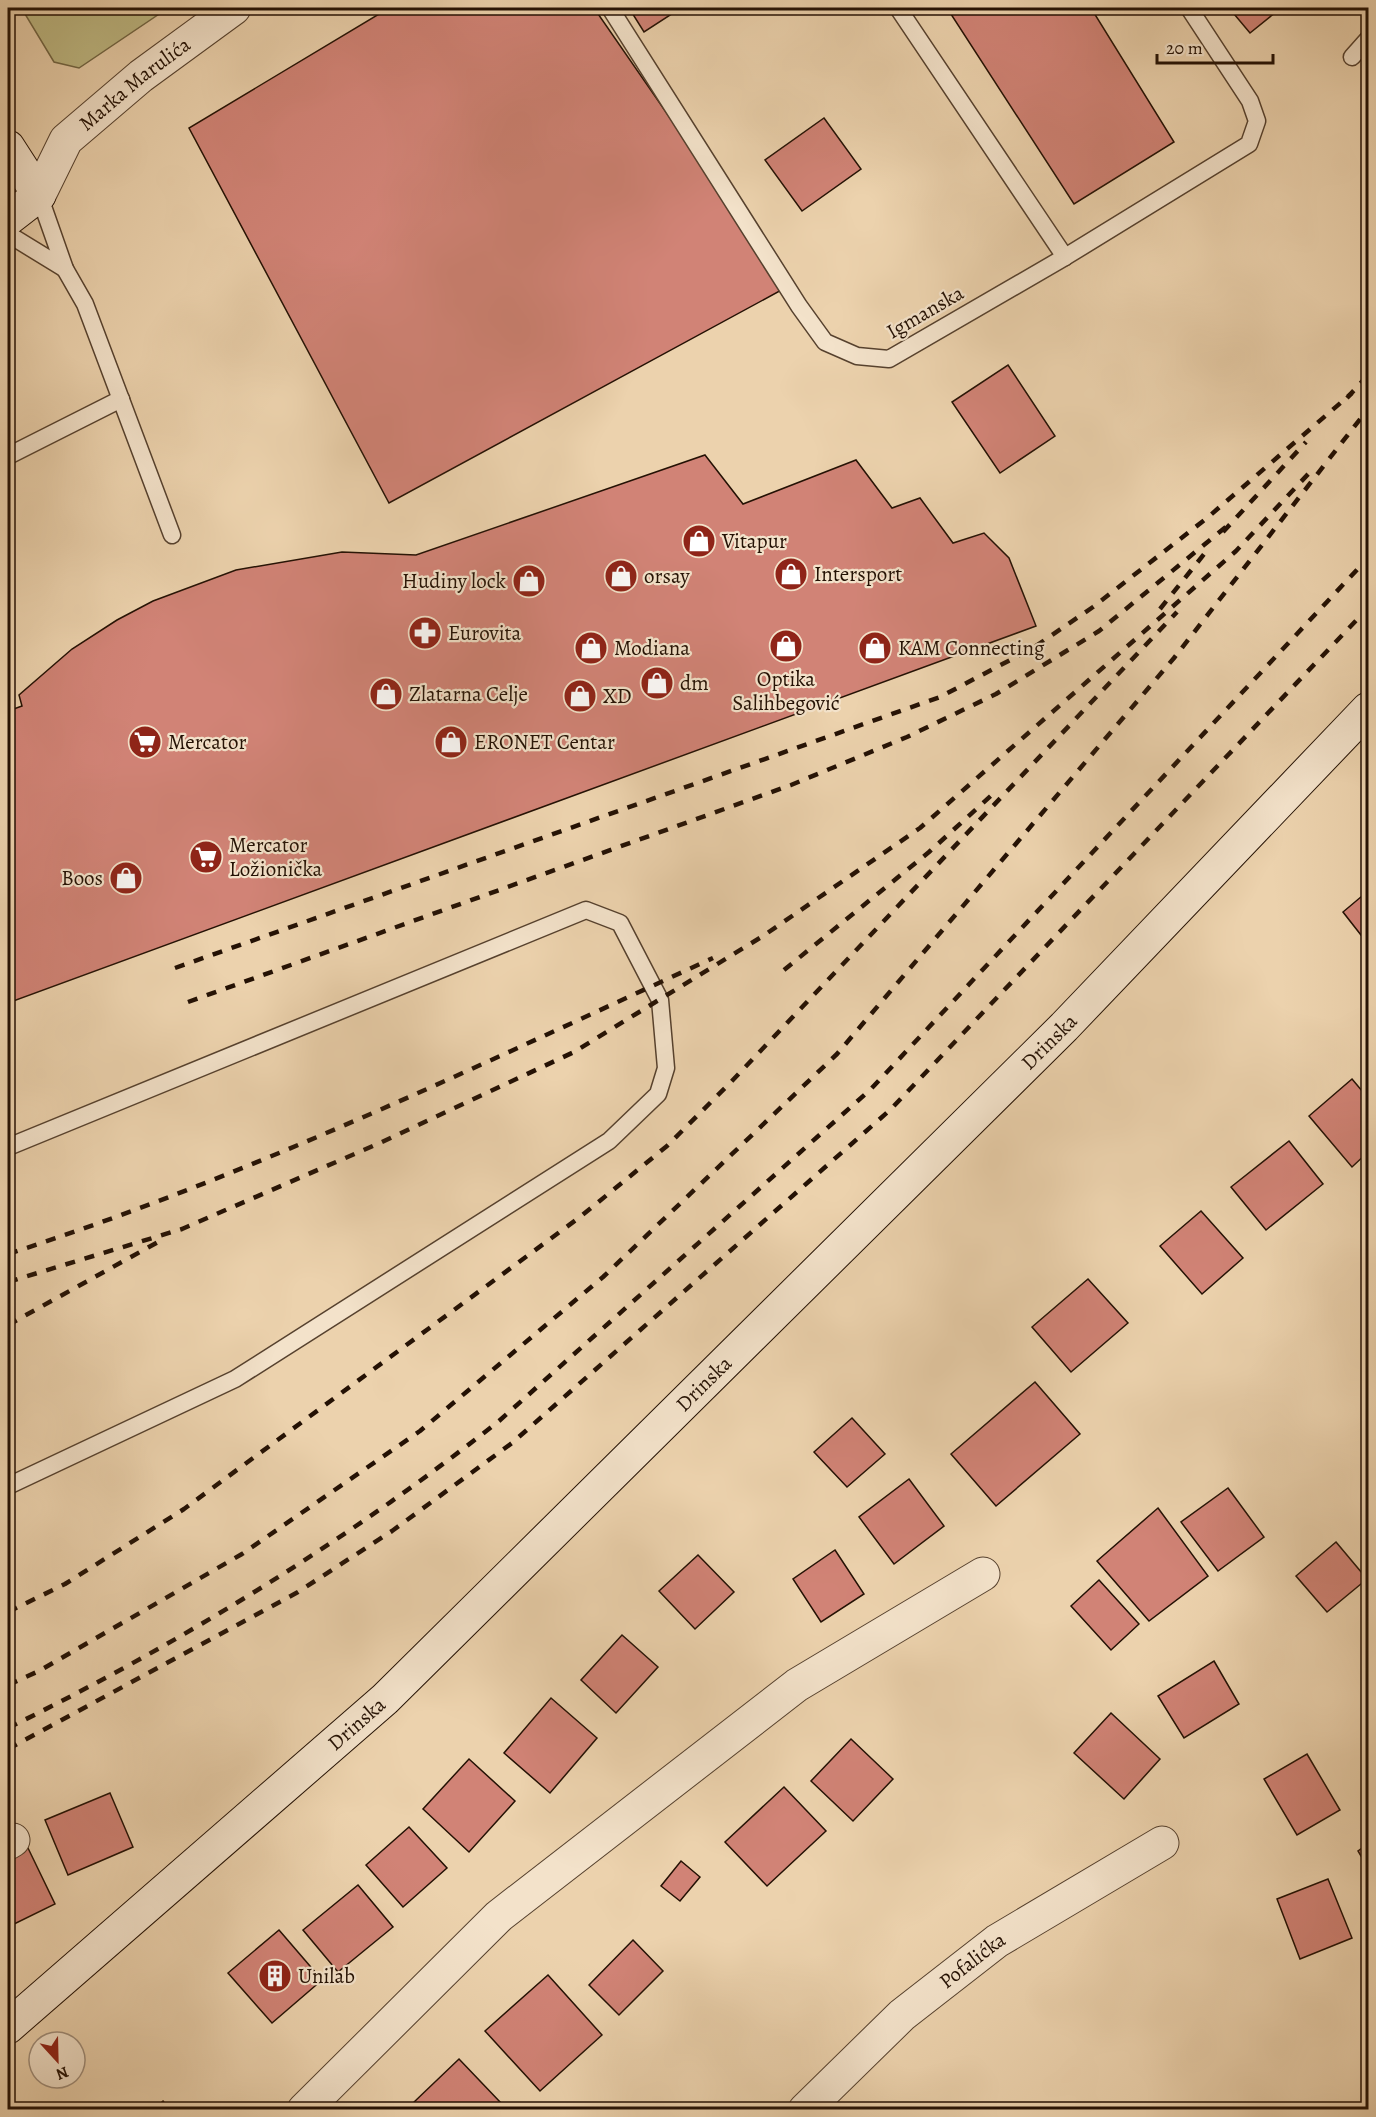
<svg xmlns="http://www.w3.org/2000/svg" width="1376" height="2117" font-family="Alegreya,serif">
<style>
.green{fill:#bfba84;stroke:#726644;stroke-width:1.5}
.building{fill:#d18376;stroke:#241104;stroke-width:1.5}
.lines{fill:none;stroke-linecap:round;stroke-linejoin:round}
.lane-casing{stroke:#56412e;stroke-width:19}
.street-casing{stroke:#56412e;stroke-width:35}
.secondary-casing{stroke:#241104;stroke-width:35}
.lane{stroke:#f3e2ca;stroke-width:16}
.street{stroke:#f3e2ca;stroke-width:33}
.secondary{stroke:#f3e2ca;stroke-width:33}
.rail{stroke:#241104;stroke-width:4.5;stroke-dasharray:10 10;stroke-linecap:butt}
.labels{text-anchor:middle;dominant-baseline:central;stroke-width:4.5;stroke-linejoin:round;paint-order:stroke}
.street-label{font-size:21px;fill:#241104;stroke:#f3e2ca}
.poi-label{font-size:21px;fill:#241104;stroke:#f3e2ca;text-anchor:start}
</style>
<rect width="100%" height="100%" fill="#ecd2ad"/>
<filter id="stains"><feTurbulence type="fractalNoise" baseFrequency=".00333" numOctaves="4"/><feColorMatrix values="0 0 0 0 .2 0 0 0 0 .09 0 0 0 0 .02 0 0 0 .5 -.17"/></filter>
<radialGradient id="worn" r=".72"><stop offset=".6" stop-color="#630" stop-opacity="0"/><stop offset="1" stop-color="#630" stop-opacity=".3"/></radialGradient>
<!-- green -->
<polygon class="green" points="34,8 168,8 79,68 54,62 25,14"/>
<!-- building -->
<g class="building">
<polygon points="389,8 594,8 787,287 389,503 189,128"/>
<polygon points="629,8 681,8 644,32"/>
<polygon points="947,8 1091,8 1174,142 1074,204"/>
<polygon points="1229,8 1281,8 1250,33"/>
<polygon points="824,118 861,169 802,211 765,160"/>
<polygon points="1008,365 1055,436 1000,473 952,402"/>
<polygon points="705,455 743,504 856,460 892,508 920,498 953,543 984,533 1009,558 1036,626 8,1003 8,711 22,706 19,695 72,649 117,620 153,601 236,570 342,552 416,555"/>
<polygon points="1368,891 1368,944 1343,912"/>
<polygon points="1352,1079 1368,1098 1368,1152 1352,1167 1309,1116"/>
<polygon points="1289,1141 1323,1184 1266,1230 1231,1187"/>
<polygon points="1201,1211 1243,1258 1202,1294 1160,1246"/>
<polygon points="1088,1279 1128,1323 1071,1372 1032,1327"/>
<polygon points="1035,1382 1080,1434 996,1506 951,1454"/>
<polygon points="852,1418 885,1454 847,1487 814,1452"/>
<polygon points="909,1479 944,1526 894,1564 859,1517"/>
<polygon points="1228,1488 1264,1537 1218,1571 1181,1522"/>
<polygon points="1158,1508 1208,1576 1149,1621 1097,1561"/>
<polygon points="1336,1542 1367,1579 1327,1612 1296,1576"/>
<polygon points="835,1550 864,1594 821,1622 793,1579"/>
<polygon points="698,1555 734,1592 695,1629 659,1591"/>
<polygon points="1099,1580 1139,1624 1111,1650 1071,1606"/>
<polygon points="622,1635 658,1667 616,1713 581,1680"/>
<polygon points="1214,1661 1239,1704 1184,1738 1158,1696"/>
<polygon points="551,1698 597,1738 550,1793 504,1753"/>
<polygon points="1111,1713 1160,1759 1124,1799 1074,1753"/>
<polygon points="851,1739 893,1779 853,1821 811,1781"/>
<polygon points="1307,1754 1340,1810 1297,1835 1264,1779"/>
<polygon points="469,1759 515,1801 469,1852 423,1809"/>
<polygon points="784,1787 826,1831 767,1886 725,1842"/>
<polygon points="110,1793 133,1847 68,1875 45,1820"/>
<polygon points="409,1827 447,1868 403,1907 366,1865"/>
<polygon points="1368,1844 1368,1868 1358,1851"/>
<polygon points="27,1846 55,1904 8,1927 8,1855"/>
<polygon points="681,1861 700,1877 680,1901 661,1886"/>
<polygon points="1328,1879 1352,1938 1300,1959 1277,1899"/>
<polygon points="358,1885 393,1927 338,1972 303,1930"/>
<polygon points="279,1930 322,1980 272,2023 228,1973"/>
<polygon points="633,1940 663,1971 619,2015 589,1985"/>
<polygon points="548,1975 602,2035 540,2091 485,2031"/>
<polygon points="459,2059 501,2103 494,2110 419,2110 413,2103"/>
<polygon points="163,2101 170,2110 153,2110"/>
</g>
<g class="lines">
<!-- lane casing -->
<g class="lane-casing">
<g id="lane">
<polyline points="610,8 799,306 825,342 857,356 889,359 1065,257 1249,144 1257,121 1250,101 1189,8"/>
<polyline points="898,8 1065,257"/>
<polyline points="1352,57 1368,39"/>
<polyline points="39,195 65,269 85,304 172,535"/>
<polyline points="8,234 65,269"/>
<polyline points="8,456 121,399"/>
<polyline points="8,1147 586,910 620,923 660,1000 666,1068 658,1094 609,1141 235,1379 8,1486"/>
</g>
</g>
<!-- street casing -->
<g class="street-casing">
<g id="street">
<path id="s1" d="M39 195 66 140 141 76 234 8"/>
<polyline points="8,1843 13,1840"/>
<polyline points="304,2110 499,1916 797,1685 983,1574"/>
<path id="s2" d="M805 2110 902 2015 997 1941 1162 1843"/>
</g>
</g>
<!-- secondary casing -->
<g class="secondary-casing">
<g id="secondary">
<polyline points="8,147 39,195 8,219"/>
<path id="s3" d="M8 2027 385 1699 1064 1027 1368 709"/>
</g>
</g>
<!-- lane -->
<use href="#lane" class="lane"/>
<!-- street -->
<use href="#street" class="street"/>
<!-- secondary -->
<use href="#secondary" class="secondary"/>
<!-- rail -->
<g class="rail">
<polyline points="1347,398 1368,375"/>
<polyline points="1223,532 1306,442"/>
<polyline points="1160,609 1209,548"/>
<polyline points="175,968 940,697 1033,648 1093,607 1207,518 1352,393"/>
<polyline points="784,970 929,852 994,793"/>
<polyline points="188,1002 791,785 907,737 996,694 1099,631 1227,526"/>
<path d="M8 1254C250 1176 482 1064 713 958"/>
<polyline points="8,1282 182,1229 382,1142 574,1052 763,936 920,828 1236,551 1311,471"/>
<polyline points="8,1325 158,1242"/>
<polyline points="8,1612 65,1584 184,1509 580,1217 667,1146 731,1082 1177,612"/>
<polyline points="8,1685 39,1671 242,1554 420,1431 603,1277 837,1054 1174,658 1368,409"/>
<path d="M8 1728C181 1643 347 1541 499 1421L871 1089 1368 558"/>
<polyline points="8,1749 298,1592 392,1531 512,1443 890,1110 1368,608"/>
</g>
</g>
<!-- icons -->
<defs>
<g id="shop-disc" transform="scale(1.725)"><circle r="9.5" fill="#8f2418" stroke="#f3e2ca"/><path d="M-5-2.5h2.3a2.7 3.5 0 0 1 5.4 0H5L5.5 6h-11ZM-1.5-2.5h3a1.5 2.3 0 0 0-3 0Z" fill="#fff"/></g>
<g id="pharmacy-disc" transform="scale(1.725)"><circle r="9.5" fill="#8f2418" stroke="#f3e2ca"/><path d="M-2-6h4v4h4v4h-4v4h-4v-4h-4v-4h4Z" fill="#fff"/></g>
<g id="supermarket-disc" transform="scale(1.725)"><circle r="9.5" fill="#8f2418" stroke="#f3e2ca"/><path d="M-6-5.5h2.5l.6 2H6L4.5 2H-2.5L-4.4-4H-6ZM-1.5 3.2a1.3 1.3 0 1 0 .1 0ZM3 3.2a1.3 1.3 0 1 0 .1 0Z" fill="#fff"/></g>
<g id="building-disc" transform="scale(1.725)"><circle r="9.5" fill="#8f2418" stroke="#f3e2ca"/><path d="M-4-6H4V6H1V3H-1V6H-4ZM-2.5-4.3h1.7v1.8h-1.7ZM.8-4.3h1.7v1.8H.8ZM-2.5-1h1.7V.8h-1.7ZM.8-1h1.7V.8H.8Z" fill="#fff"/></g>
</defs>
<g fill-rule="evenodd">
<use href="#shop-disc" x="699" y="541"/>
<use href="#shop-disc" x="791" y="574"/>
<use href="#shop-disc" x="621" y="576"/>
<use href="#shop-disc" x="529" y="581"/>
<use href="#pharmacy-disc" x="425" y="633"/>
<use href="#shop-disc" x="786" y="646"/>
<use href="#shop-disc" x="591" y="648"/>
<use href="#shop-disc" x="875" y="648"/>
<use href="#shop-disc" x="657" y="683"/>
<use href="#shop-disc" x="386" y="694"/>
<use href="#shop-disc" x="580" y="696"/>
<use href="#supermarket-disc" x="145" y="742"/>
<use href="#shop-disc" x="451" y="742"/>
<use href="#supermarket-disc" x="206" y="857"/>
<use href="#shop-disc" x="126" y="878"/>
<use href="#building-disc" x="275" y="1976"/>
</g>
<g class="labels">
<!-- street labels -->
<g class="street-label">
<text stroke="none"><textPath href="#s1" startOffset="150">Marka Marulića</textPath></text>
<text transform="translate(925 312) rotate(-30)">Igmanska</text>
<text stroke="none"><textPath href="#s3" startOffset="1434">Drinska</textPath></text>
<text stroke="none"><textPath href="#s3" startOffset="948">Drinska</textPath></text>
<text stroke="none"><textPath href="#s3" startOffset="462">Drinska</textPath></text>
<text stroke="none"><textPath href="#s2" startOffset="225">Pofalićka</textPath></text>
</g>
<!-- poi labels -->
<g class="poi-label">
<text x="722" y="541">Vitapur</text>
<text x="814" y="574">Intersport</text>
<text x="644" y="576">orsay</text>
<text x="506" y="581" text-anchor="end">Hudiny lock</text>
<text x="448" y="633">Eurovita</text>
<text x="614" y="648">Modiana</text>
<text x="898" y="648">KAM Connecting</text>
<text x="786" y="679" text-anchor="middle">Optika<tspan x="786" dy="24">Salihbegović</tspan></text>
<text x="680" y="683">dm</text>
<text x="409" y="694">Zlatarna Celje</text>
<text x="603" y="696">XD</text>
<text x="168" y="742">Mercator</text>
<text x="474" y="742">ERONET Centar</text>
<text x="229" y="845">Mercator<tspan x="229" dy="24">Ložionička</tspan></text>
<text x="103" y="878" text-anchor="end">Boos</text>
<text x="298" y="1976">Unilab</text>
</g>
</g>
<!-- margin -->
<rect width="1376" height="2117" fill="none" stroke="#ecd2ad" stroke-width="30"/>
<rect x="9" y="9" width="1358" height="2099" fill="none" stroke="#241104" stroke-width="3"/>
<rect x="15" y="15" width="1346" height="2087" fill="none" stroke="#241104" stroke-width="1.5"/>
<!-- north arrow -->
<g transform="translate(57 2060) rotate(158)"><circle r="28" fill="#f3e2ca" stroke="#a08e7b" stroke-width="1.5"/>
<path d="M0-4.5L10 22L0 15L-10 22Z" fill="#8f2418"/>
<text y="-9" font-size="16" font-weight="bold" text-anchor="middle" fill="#241104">N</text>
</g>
<!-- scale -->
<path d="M1157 54v9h116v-9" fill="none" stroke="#241104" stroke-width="3"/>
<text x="1166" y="54" font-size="18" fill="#241104" stroke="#f3e2ca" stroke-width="4.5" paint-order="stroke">20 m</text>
<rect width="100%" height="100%" filter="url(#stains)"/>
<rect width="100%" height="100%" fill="url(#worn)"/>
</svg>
